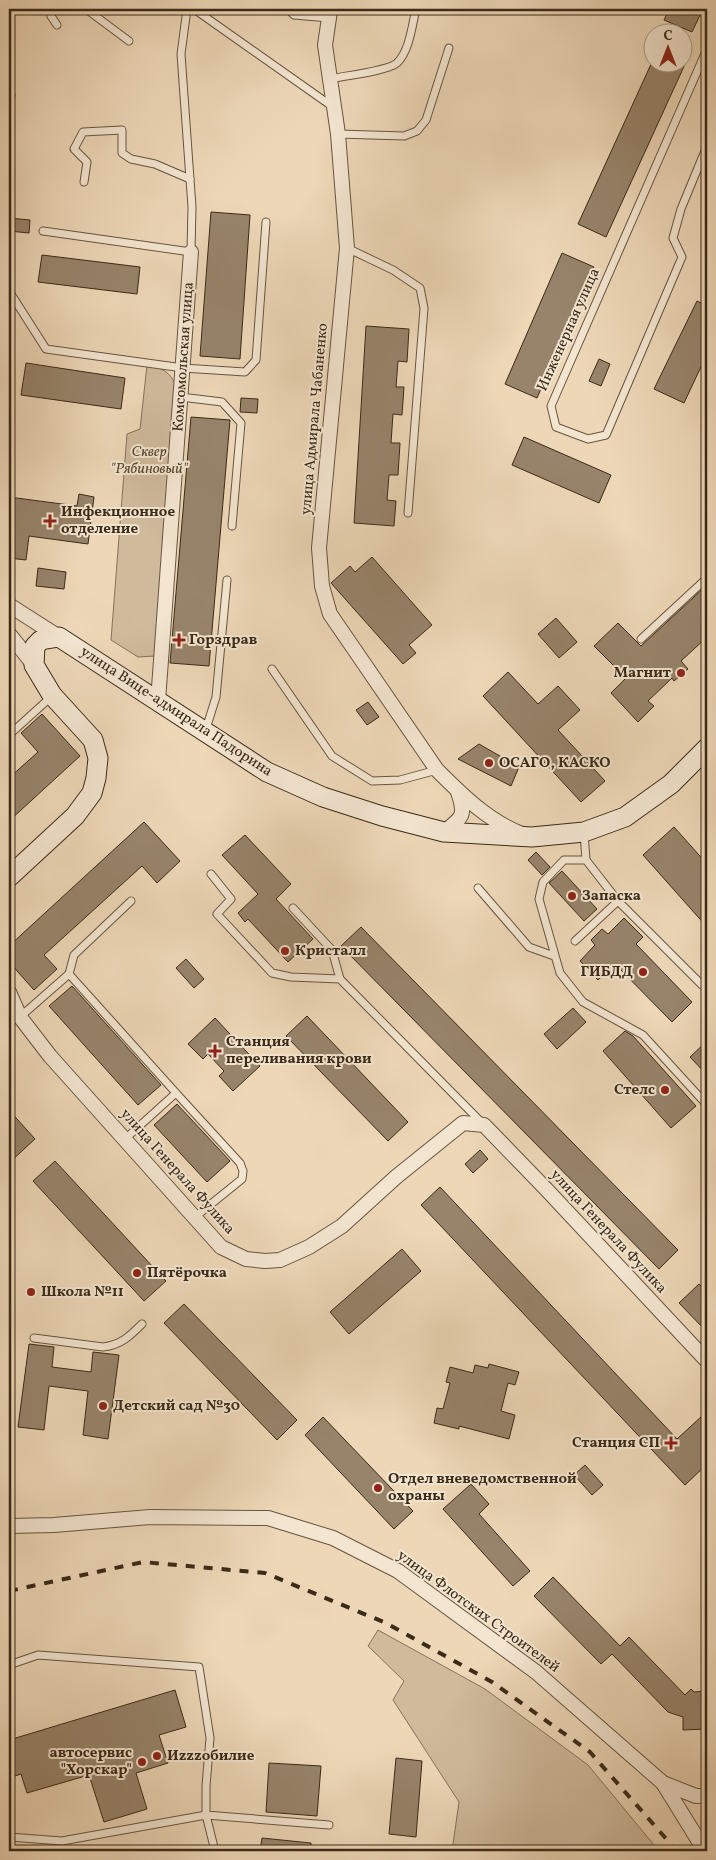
<svg xmlns="http://www.w3.org/2000/svg" width="716" height="1860" font-family="Vollkorn,serif">
<style>
.green{fill:#cfba9c;stroke:#84725a}
.building{fill:#97846b;stroke:#3a2a18}
.lines{fill:none;stroke-linecap:round;stroke-linejoin:round}
.lane-casing{stroke:#675540;stroke-width:9}
.street-casing{stroke:#675540;stroke-width:16}
.secondary-casing{stroke:#3a2a18;stroke-width:21}
.lane{stroke:#f3e5d0;stroke-width:7}
.street{stroke:#f3e5d0;stroke-width:14}
.secondary{stroke:#f3e5d0;stroke-width:19}
.rail{stroke:#3a2a18;stroke-width:4;stroke-dasharray:9 9;stroke-linecap:butt}
.poi-dot{fill:#8f2418;stroke:#f3e5d0;stroke-width:2}
.labels{text-anchor:middle;dominant-baseline:central;stroke-width:4;stroke-linejoin:round;paint-order:stroke}
.street-label{font-size:15px;fill:#3a2a18;stroke:#f3e5d0}
.park-label{font-size:15px;font-style:italic;fill:#584732;stroke:#f3e5d0}
.poi-label{font-size:15px;font-weight:bold;fill:#3a2a18;stroke:#f3e5d0;text-anchor:start}
</style>
<rect width="100%" height="100%" fill="#edd7b7"/>
<filter id="stains"><feTurbulence type="fractalNoise" baseFrequency=".004" numOctaves="4"/><feColorMatrix values="0 0 0 0 .2 0 0 0 0 .09 0 0 0 0 .02 0 0 0 .5 -.17"/></filter>
<radialGradient id="worn" r=".72"><stop offset=".6" stop-color="#630" stop-opacity="0"/><stop offset="1" stop-color="#630" stop-opacity=".3"/></radialGradient>
<!-- green -->
<g class="green">
<path d="M147 365C162 368 169 371 176 385L155 656 138 657 111 640 127 434 140 429Z"/>
<polygon points="378,1630 485,1689 588,1765 659,1851 452,1851 459,1802 393,1700 404,1681 368,1646"/>
</g>
<!-- building -->
<g class="building">
<polygon points="669,9 703,9 692,32 664,20"/>
<polygon points="652,62 686,62 606,237 578,224"/>
<polygon points="211,212 250,215 240,359 200,356"/>
<polygon points="9,218 30,220 29,233 9,231"/>
<polygon points="562,253 594,267 537,398 505,384"/>
<polygon points="42,255 140,267 137,294 38,282"/>
<polygon points="697,301 707,306 707,354 684,403 654,389"/>
<polygon points="366,326 409,329 407,362 398,361 396,387 404,387 402,415 393,414 391,443 400,443 398,475 389,475 387,500 396,501 394,526 354,523"/>
<polygon points="599,359 610,364 601,386 589,381"/>
<polygon points="26,363 125,378 121,409 21,395"/>
<polygon points="241,398 258,399 257,413 240,412"/>
<polygon points="191,417 230,420 209,666 170,663"/>
<polygon points="524,437 611,475 599,503 512,465"/>
<polygon points="79,494 94,497 88,544 29,536 26,560 9,558 9,497 77,506"/>
<polygon points="372,557 432,625 409,645 416,653 403,664 331,583 350,566 355,572"/>
<polygon points="38,568 66,572 64,589 36,586"/>
<polygon points="707,585 707,637 681,661 688,669 674,681 672,678 648,701 654,706 638,722 611,693 626,678 594,646 618,623 641,646"/>
<polygon points="556,618 577,642 559,658 538,634"/>
<polygon points="508,672 538,704 558,686 580,710 558,730 605,781 581,802 483,696"/>
<polygon points="368,702 379,717 367,725 356,710"/>
<polygon points="42,714 80,756 9,821 9,778 38,752 21,733"/>
<polygon points="479,744 519,767 511,786 458,759"/>
<polygon points="144,822 180,861 157,883 142,866 44,955 57,969 34,990 9,962 9,946"/>
<polygon points="674,827 707,864 707,927 643,855"/>
<polygon points="245,835 291,884 276,899 313,939 288,962 248,919 245,922 238,913 258,894 222,855"/>
<polygon points="536,852 550,867 542,875 528,860"/>
<polygon points="562,871 597,909 584,921 549,883"/>
<polygon points="624,918 643,937 636,944 692,1002 672,1022 615,964 598,980 580,961 595,945 591,940 602,929 608,934"/>
<polygon points="361,927 678,1250 659,1269 341,946"/>
<polygon points="186,959 204,979 194,988 176,968"/>
<polygon points="72,986 161,1085 138,1105 49,1006"/>
<polygon points="573,1008 586,1022 557,1049 544,1034"/>
<polygon points="307,1016 408,1122 388,1141 286,1036"/>
<polygon points="215,1018 260,1066 233,1091 219,1076 224,1071 208,1054 203,1059 188,1044"/>
<polygon points="625,1031 633,1036 696,1106 671,1128 603,1051"/>
<polygon points="707,1041 707,1075 690,1057"/>
<polygon points="177,1104 230,1161 207,1182 154,1125"/>
<polygon points="9,1110 35,1139 9,1163"/>
<polygon points="480,1150 488,1159 473,1173 465,1164"/>
<polygon points="55,1161 166,1281 144,1301 33,1181"/>
<polygon points="440,1187 677,1439 702,1416 707,1422 707,1464 685,1485 421,1205"/>
<polygon points="402,1249 421,1271 349,1334 330,1312"/>
<polygon points="699,1284 707,1292 707,1332 679,1303"/>
<polygon points="184,1304 297,1420 277,1440 164,1323"/>
<polygon points="29,1344 54,1347 52,1367 91,1372 93,1352 119,1355 108,1439 83,1435 88,1391 49,1386 44,1430 18,1427"/>
<polygon points="489,1364 519,1372 515,1385 508,1383 501,1411 515,1415 509,1439 459,1426 459,1429 434,1423 437,1408 443,1409 450,1383 446,1382 450,1367 473,1373 475,1365 488,1368"/>
<polygon points="323,1417 413,1511 394,1529 305,1435"/>
<polygon points="585,1465 603,1485 592,1495 574,1475"/>
<polygon points="471,1484 489,1504 479,1514 530,1571 513,1586 443,1509"/>
<polygon points="553,1577 620,1646 629,1637 685,1695 691,1689 694,1692 707,1691 707,1729 683,1730 683,1717 668,1712 612,1654 601,1664 534,1596"/>
<polygon points="175,1690 186,1727 159,1735 168,1763 136,1773 147,1809 104,1822 89,1775 27,1793 21,1774 9,1778 9,1740"/>
<polygon points="396,1758 422,1761 416,1837 389,1834"/>
<polygon points="269,1763 321,1766 317,1816 266,1812"/>
<polygon points="262,1838 311,1843 311,1851 260,1851"/>
</g>
<g class="lines">
<!-- lane casing -->
<g class="lane-casing">
<g id="lane">
<polyline points="50,9 51,16 57,25"/>
<polyline points="86,9 129,41"/>
<polyline points="194,9 333,107"/>
<polyline points="288,9 294,15 329,18"/>
<polyline points="707,49 551,406 556,427 588,439 606,435 682,257 673,238 681,209 707,146"/>
<path d="M329 79C343 76 388 71 397 63 410 50 412 25 416 9"/>
<polyline points="9,91 11,95 9,111"/>
<polyline points="338,134 404,136 417,131 426,120 449,48"/>
<polyline points="84,182 87,162 74,149 83,132 122,130 122,153 131,159 155,164 190,179"/>
<polyline points="43,231 191,252 192,207 181,54 187,9"/>
<polyline points="347,248 393,270 420,288 424,308 408,513"/>
<polyline points="9,291 46,349 183,368 245,372 256,360 266,222"/>
<polyline points="181,397 222,402 241,423 232,526"/>
<polyline points="641,639 707,578"/>
<polyline points="272,669 332,756 372,781 400,780 437,770"/>
<polyline points="206,729 216,697 227,580"/>
<polyline points="9,735 51,697"/>
<polyline points="584,833 586,860"/>
<polyline points="211,874 231,899 217,914 272,973 291,977 340,979 482,1123"/>
<polyline points="478,888 529,947 554,956"/>
<polyline points="618,901 586,860 564,860 543,882 539,899 560,973 583,1002 643,1035 707,1105"/>
<polyline points="293,908 332,950 340,979"/>
<polyline points="575,941 618,901 702,985"/>
<polyline points="20,1017 69,974"/>
<polyline points="176,1093 240,1163 243,1171 242,1179 195,1217"/>
<polyline points="125,1139 176,1093 69,974 74,955 131,901"/>
<path d="M34 1338 103 1347C121 1345 130 1336 142 1324"/>
<polyline points="9,1665 38,1655 199,1667 210,1738 206,1786 206,1815 329,1825"/>
<polyline points="9,1837 62,1841 206,1815 215,1851"/>
</g>
</g>
<!-- street casing -->
<g class="street-casing">
<g id="street">
<path d="M330 11 325 45 338 134 347 248 319 548 322 586 330 614 437 770C462 795 488 821 522 834"/>
<polyline points="9,605 59,637"/>
<polyline points="9,634 34,665"/>
<polyline points="158,701 191,252"/>
<path d="M444 832C463 817 466 816 458 792"/>
<polyline points="9,992 20,1017 50,1056 221,1247 246,1259 265,1261 280,1260 309,1247 342,1226 396,1177 463,1123 484,1125 546,1189 707,1361"/>
<polyline points="9,1526 54,1525 150,1517 268,1518 333,1538 398,1571 536,1672 663,1783 696,1796 707,1796"/>
<polyline points="663,1783 705,1851"/>
</g>
</g>
<!-- secondary casing -->
<g class="secondary-casing">
<polyline id="secondary" points="9,877 75,816 92,793 96,778 98,758 93,740 52,695 34,665 35,646 41,640 59,637 267,772 323,797 382,816 444,832 532,837 584,832 625,817 671,784 707,748"/>
</g>
<!-- lane -->
<use href="#lane" class="lane"/>
<!-- street -->
<use href="#street" class="street"/>
<!-- secondary -->
<use href="#secondary" class="secondary"/>
<!-- rail -->
<polyline class="rail" points="9,1591 143,1562 265,1573 386,1623 492,1682 590,1752 669,1842 674,1851"/>
</g>
<!-- markers -->
<g class="poi-dot">
<path d="M47.5 513.5h5v5h5v5h-5v5h-5v-5h-5v-5h5z"/>
<path d="M176.5 632.5h5v5h5v5h-5v5h-5v-5h-5v-5h5z"/>
<circle cx="681" cy="673" r="5"/>
<circle cx="489" cy="763" r="5"/>
<circle cx="572" cy="896" r="5"/>
<circle cx="285" cy="951" r="5"/>
<circle cx="643" cy="972" r="5"/>
<path d="M212.5 1043.5h5v5h5v5h-5v5h-5v-5h-5v-5h5z"/>
<circle cx="665" cy="1090" r="5"/>
<circle cx="137" cy="1273" r="5"/>
<circle cx="31" cy="1292" r="5"/>
<circle cx="103" cy="1406" r="5"/>
<path d="M668.5 1435.5h5v5h5v5h-5v5h-5v-5h-5v-5h5z"/>
<circle cx="378" cy="1488" r="5"/>
<circle cx="157" cy="1756" r="5"/>
<circle cx="142" cy="1762" r="5"/>
</g>
<g class="labels">
<!-- street labels -->
<g class="street-label">
<text transform="translate(569 330) rotate(-66)">Инженерная улица</text>
<text transform="translate(184 357) rotate(-86)">Комсомольская улица</text>
<text transform="translate(315 419) rotate(-85)">улица Адмирала Чабаненко</text>
<text transform="translate(176 712) rotate(33)">улица Вице-адмирала Падорина</text>
<text transform="translate(177 1172) rotate(48)">улица Генерала Фулика</text>
<text transform="translate(608 1232) rotate(47)">улица Генерала Фулика</text>
<text transform="translate(478 1612) rotate(36)">улица Флотских Строителей</text>
</g>
<!-- park labels -->
<g class="park-label">
<text x="149" y="452">Сквер<tspan x="149" dy="17">"Рябиновый"</tspan></text>
</g>
<!-- poi labels -->
<g class="poi-label">
<text x="61" y="512">Инфекционное<tspan x="61" dy="17">отделение</tspan></text>
<text x="189" y="640">Горздрав</text>
<text x="671" y="673" text-anchor="end">Магнит</text>
<text x="499" y="763">ОСАГО, КАСКО</text>
<text x="582" y="896">Запаска</text>
<text x="295" y="951">Кристалл</text>
<text x="633" y="972" text-anchor="end">ГИБДД</text>
<text x="226" y="1042">Станция<tspan x="226" dy="17">переливания крови</tspan></text>
<text x="655" y="1090" text-anchor="end">Стелс</text>
<text x="147" y="1273">Пятёрочка</text>
<text x="41" y="1292">Школа №11</text>
<text x="113" y="1406">Детский сад №30</text>
<text x="660" y="1443" text-anchor="end">Станция СП</text>
<text x="388" y="1479">Отдел вневедомственной<tspan x="388" dy="17">охраны</tspan></text>
<text x="132" y="1753" text-anchor="end">автосервис<tspan x="132" dy="17">"Хорскар"</tspan></text>
<text x="167" y="1756">Иzzzобилие</text>
</g>
</g>
<!-- margin -->
<rect width="716" height="1860" fill="none" stroke="#edd7b7" stroke-width="30"/>
<rect x="10" y="10" width="696" height="1840" fill="none" stroke="#3a2a18" stroke-width="2.5"/>
<rect x="15" y="15" width="686" height="1830" fill="none" stroke="#3a2a18"/>
<!-- north arrow -->
<g transform="translate(668 48)"><circle r="24" fill="#f3e5d0" stroke="#a99a86"/>
<path d="M0-4L9 19L0 12L-9 19Z" fill="#8f2418"/>
<text y="-8" font-size="14" font-weight="bold" text-anchor="middle" fill="#3a2a18">С</text>
</g>
<rect width="100%" height="100%" filter="url(#stains)"/>
<rect width="100%" height="100%" fill="url(#worn)"/>
</svg>
